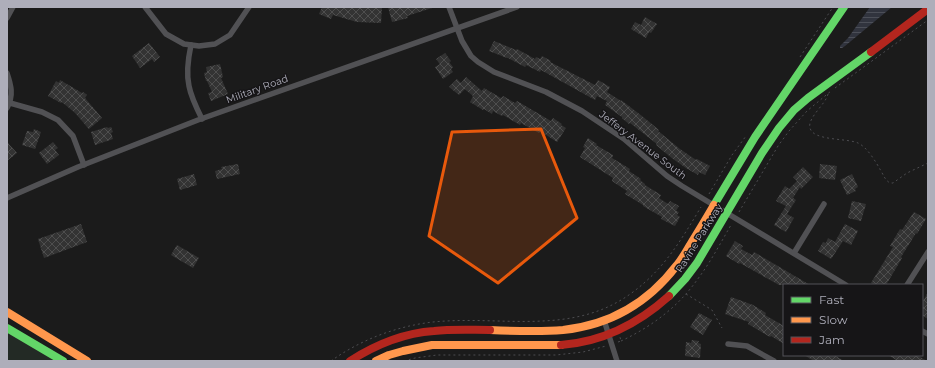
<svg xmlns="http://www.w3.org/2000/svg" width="935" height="368" font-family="Montserrat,sans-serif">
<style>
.grass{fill:#232a25}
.water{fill:url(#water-rules)}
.building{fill:url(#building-cross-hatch)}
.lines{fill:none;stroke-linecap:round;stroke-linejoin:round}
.path{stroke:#4c4c50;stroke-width:1;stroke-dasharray:2 3;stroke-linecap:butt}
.street{stroke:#515154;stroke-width:5.5}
.fast{stroke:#63d668;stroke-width:8}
.slow{stroke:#ff974d;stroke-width:8}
.jam{stroke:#b3261e;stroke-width:8}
.marked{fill:#e8590c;fill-opacity:0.2;stroke:#e8590c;stroke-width:3;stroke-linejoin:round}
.labels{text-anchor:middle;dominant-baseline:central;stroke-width:3;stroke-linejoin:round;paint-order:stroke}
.street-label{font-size:10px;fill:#aeaeba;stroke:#161517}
</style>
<defs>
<pattern id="water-rules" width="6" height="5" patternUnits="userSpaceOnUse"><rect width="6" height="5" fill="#31343e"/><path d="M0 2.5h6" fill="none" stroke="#4c4f58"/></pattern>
<pattern id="building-cross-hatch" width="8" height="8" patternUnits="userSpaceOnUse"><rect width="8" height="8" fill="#333"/><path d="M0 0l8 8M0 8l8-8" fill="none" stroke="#4e4e4e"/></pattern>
</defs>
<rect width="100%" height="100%" fill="#1b1b1b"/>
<!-- grass -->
<polygon class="grass" points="7,332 57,361 7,361"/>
<!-- water -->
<polygon class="water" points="870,7 892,7 845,46 842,48 840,48 840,46 848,38"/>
<!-- building -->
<g class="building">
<polygon points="322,7 382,7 381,23 357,22 333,15 331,19 319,14"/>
<polygon points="388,7 432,7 432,8 407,16 408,18 392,22"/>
<polygon points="645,17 657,24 651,33 649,32 646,38 631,29 635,22 641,25"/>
<polygon points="494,41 516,50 517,49 535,59 536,57 540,59 542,56 551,61 550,62 595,85 598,80 610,87 607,92 621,101 621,100 642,116 659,130 658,131 680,149 696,160 697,159 710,166 705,175 699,172 698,175 686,168 673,159 656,145 657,144 630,123 629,124 622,118 622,117 605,105 607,101 597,96 595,100 541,70 540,72 526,65 525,67 508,58 507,58 489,51"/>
<polygon points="149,43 160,57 154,62 152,59 140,68 132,56"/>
<polygon points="445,53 451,61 449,62 453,67 451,69 453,72 443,79 435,67 440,64 436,59"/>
<polygon points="220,64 223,77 221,78 228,94 211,101 208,93 212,92 207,81 206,81 204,73 207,72 206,67"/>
<polygon points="466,77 482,91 484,88 501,98 503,96 515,103 517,101 551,121 553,118 562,124 561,125 566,128 557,142 540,131 539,133 521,123 520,125 503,115 502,116 493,111 492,114 484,109 483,110 470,102 473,96 465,89 459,95 449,87 457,79 461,83"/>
<polygon points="60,80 82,93 83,92 87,95 85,98 102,118 89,129 75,113 62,102 61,103 48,96 56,81 59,83"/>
<polygon points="107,127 108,128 111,127 113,132 111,133 113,139 95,145 91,132"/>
<polygon points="34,129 41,132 35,149 22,145 27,131 33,132"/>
<polygon points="588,138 597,144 596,145 613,155 612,158 630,169 629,171 641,179 640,180 645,184 645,185 661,195 659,198 668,204 670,201 679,206 676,211 679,212 677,215 680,217 675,226 661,219 662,217 643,206 643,205 625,194 627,191 612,181 613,178 580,157 585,148 583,147"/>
<polygon points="7,142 17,153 7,161"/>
<polygon points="53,142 58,148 55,150 59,155 47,164 39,153"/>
<polygon points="238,164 240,174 217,179 215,171 222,169 221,167"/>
<polygon points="820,164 837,166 835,180 819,178"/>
<polygon points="803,167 813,177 801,189 800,187 793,198 796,200 787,214 794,218 786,232 774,225 786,206 776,201 785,186 789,189 797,181 793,177"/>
<polygon points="194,174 197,185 180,190 177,179"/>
<polygon points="852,174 858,187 855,189 856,191 847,195 840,180"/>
<polygon points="852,201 866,204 861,221 848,218"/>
<polygon points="914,212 926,219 917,234 916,233 901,257 902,258 886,285 875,285 871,283 893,247 890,246 900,229 902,230"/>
<polygon points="81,224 87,242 44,258 38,239"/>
<polygon points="845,224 858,231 851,245 843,241 831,259 818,251 823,242 826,243 828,238 835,242"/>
<polygon points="735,241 743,246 741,249 752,255 754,252 810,285 779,285 740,263 739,264 726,256"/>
<polygon points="177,245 199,258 193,268 171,255"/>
<polygon points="928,292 928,319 922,315 922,303"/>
<polygon points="731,297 753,305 766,313 765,315 784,326 784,344 771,336 770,337 748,324 749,322 725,314"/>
<polygon points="699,313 712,320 703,335 690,327"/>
<polygon points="692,340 699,341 698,343 701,344 700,358 685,356 686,342 691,343"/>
<polygon points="804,355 834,355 844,361 814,361"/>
<polygon points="888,355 917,355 927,361 898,361"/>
</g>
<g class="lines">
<!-- path -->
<g class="path">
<polyline points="800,57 833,7"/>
<polyline points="835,88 928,20"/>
<path d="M828 94C826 104 807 118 810 128 813 141 847 138 858 143 867 147 876 162 881 171 884 176 885 180 890 183H893L907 173 928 163"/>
<polyline points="709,194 732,155 746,136"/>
<polyline points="739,212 778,146 789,131 807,111 831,91"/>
<polyline points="686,294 712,310 722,328"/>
<path d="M621 341C651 327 678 307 697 280 710 263 720 244 731 225"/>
<polyline points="618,342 621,341 620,337"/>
<path d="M331 361C360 340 397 326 433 322 502 315 573 337 633 292 665 268 681 240 701 207"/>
<polyline points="404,361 415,358 437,355 556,355 583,352 606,346"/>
</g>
<!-- street -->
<g class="street">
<polyline points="145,7 166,34 184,44 199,46 215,44 230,35 249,7"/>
<polyline points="449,7 462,41 471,56 478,62 494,72 546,92 582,111 624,139 667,176 682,186 846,285"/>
<polyline points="7,18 13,7"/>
<path d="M191 45C188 59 186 73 189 86 191 97 197 109 202 119"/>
<path d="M7 73C11 85 14 95 7 108"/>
<polyline points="10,103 42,112 58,120 73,136 84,165"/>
<polyline points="7,198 78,167 198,120 517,7"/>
<polyline points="794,253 824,204"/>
<polyline points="907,285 928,252"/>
<polyline points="604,320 617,361"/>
<polyline points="922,331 928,334"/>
<polyline points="728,344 747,346 774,361"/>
</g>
<!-- fast -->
<g class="fast">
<polyline points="714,205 755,137 844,7"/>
<polyline points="669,296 685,279 697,263 762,153 779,128 794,110 808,98 871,52"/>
<polyline points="7,328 63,361"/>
</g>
<!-- slow -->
<g class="slow">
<polyline points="7,312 87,361"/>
<path d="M490 330C514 331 539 332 563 330 610 325 648 303 677 265 682 259 686 252 690 245 698 232 706 219 714 205"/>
<polyline points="376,361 389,355 403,351 432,345 561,345"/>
</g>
<!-- jam -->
<g class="jam">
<polyline points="871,52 928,9"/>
<path d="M561 345C602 342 639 323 669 296"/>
<path d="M350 361C375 345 404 333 434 331 452 329 471 330 490 330"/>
</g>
</g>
<!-- marked area -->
<path class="marked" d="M541 129 577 218 498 283 429 236 452 132Z"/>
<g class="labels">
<!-- street labels -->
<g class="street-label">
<text transform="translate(257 89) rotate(-20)">Military Road</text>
<text transform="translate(643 145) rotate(37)">Jeffery Avenue South</text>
<text transform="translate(699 238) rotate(-58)">Ravine Parkway</text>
</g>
</g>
<!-- border -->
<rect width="935" height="368" fill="none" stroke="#aeaeba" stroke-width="16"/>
<!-- legend -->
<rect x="783" y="284" width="140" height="72" fill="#161517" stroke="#535258"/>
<rect x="791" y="297" width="20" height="6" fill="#63d668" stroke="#535258"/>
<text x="819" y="304" font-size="12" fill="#aeaeba">Fast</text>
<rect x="791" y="317" width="20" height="6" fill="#ff974d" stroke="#535258"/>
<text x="819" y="324" font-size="12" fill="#aeaeba">Slow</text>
<rect x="791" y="337" width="20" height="6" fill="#b3261e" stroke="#535258"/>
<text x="819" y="344" font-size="12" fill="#aeaeba">Jam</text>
</svg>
